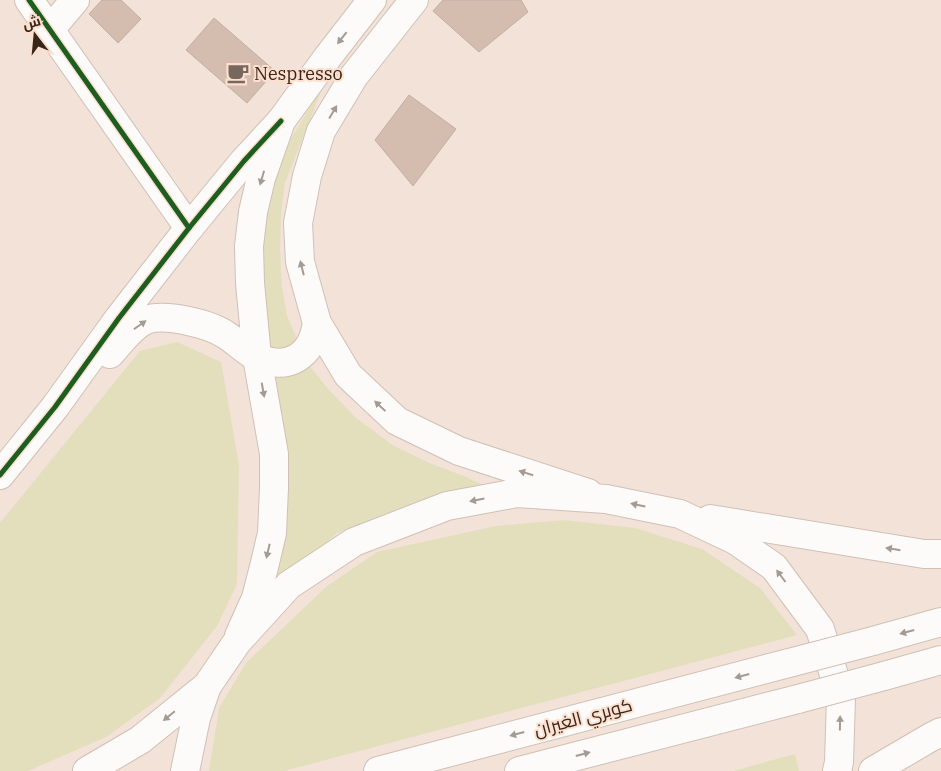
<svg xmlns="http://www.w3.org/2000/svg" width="941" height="771" font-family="'IBM Plex Serif',Cairo,serif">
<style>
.green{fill:#e3dfbc}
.building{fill:#d4bdaf;stroke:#bfafa5}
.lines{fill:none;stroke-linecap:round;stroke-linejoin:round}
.minor-casing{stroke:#d0c0b6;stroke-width:30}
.major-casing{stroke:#d0c0b6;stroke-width:30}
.highway-casing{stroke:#d0c0b6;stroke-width:30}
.minor{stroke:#fdfbf9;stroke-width:28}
.major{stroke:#fdfbf9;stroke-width:28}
.highway{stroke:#fdfbf9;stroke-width:28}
.highway-bridge-casing{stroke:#d0c0b6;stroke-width:30;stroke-linecap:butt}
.highway-bridge{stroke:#fdfbf9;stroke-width:28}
.cycleway-casing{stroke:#fcdfce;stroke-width:8}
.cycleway{stroke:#1b5e20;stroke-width:5}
.oneway{fill:#a39b94}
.labels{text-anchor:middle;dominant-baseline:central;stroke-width:4;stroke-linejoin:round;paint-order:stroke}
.poi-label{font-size:18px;fill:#362519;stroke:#fcdfce;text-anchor:start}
.street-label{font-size:18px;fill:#362519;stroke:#fcdfce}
</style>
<rect width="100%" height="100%" fill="#f2e2d8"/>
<!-- green -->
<g class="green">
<polygon points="324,84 285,183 281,214 280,249 282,287 287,316 307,363 328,389 356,418 394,446 432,464 464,476 492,489 465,490 418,501 337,533 270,590 259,300 262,208 280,157"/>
<polygon points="177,342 221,362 239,465 237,584 217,626 160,698 106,737 28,771 0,771 0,523 140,351"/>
<polygon points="563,520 635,528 702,549 760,588 797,635 284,771 209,771 219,708 246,663 327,586 377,552 496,526"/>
<polygon points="795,754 799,771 733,771"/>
</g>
<!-- building -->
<g class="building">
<polygon points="102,0 121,0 141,19 118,43 89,14"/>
<polygon points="443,0 521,0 528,12 479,52 433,11"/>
<polygon points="214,18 275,71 247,103 186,50"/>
<polygon points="409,95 456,129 413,186 375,140"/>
</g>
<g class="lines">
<!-- minor casing -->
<g class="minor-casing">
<g id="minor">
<polyline points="29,0 189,228"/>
<polyline points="49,31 75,0"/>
<path d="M110 354C119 344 133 325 146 320 165 313 210 324 226 335 237 342 245 351 257 357 288 372 312 356 317 323"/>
<polyline points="0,475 55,407 119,318 189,228 244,161 281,121"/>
</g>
</g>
<!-- major casing -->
<g class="major-casing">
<g id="major">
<polyline points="414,0 354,76 321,131 307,176 298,223 300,262 317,323 348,375 397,421 459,451 588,493"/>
<polyline points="239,636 256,598 264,567 272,533 274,488 274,454 257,357 250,283 249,246 253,212 261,178 281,121 327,58 372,0"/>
</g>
</g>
<!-- highway casing -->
<g class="highway-casing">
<g id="highway">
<polyline points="710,519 924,554 941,554"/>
<polyline points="873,641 941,622"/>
<polyline points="884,676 941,660"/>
<polyline points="87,771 140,740 207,686"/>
<polyline points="185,771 196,718 207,686 237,642 289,585 354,542 447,506 517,493 606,499 680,514 735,540 774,567 820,629 841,698 839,762 837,771"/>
<polyline points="378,771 789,663"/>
<polyline points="519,771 798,699"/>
<polyline points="873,771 931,737 941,732"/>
</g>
</g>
<!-- minor -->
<use href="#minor" class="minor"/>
<!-- major -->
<use href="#major" class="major"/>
<!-- highway -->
<use href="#highway" class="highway"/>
<!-- highway-bridge casing -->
<g class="highway-bridge-casing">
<g id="highway-bridge">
<polyline points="789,663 873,641"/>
<polyline points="798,699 884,676"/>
</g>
</g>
<!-- highway-bridge -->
<use href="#highway-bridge" class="highway-bridge"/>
<!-- cycleway casing -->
<g class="cycleway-casing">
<g id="cycleway">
<polyline points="29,0 189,228"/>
<polyline points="0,475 55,407 119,318 189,228 244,161 281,121"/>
</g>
</g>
<!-- cycleway -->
<use href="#cycleway" class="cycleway"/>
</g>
<!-- one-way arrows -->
<defs><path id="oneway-solid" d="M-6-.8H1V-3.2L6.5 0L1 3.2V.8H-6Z" transform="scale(1.25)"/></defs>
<g class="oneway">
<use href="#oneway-solid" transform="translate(342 38) rotate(128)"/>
<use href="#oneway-solid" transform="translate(333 112) rotate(-59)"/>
<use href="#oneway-solid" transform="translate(262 178) rotate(106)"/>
<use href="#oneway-solid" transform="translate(302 268) rotate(-104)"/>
<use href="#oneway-solid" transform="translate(140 325) rotate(-35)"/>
<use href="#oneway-solid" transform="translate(263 390) rotate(80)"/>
<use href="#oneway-solid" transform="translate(380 406) rotate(-137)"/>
<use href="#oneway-solid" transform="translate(526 473) rotate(-162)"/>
<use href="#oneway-solid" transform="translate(477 500) rotate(169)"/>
<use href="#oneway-solid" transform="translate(638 505) rotate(-168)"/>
<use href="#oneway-solid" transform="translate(893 549) rotate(-171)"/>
<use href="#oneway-solid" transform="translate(268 551) rotate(103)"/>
<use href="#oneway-solid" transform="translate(781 576) rotate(-127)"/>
<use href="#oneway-solid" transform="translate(907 632) rotate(165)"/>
<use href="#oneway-solid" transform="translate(742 676) rotate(165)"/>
<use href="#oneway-solid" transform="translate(169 716) rotate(141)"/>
<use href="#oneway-solid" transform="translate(840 723) rotate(-89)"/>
<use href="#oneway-solid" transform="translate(517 734) rotate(165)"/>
<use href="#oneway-solid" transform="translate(583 754) rotate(-15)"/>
</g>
<!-- icons -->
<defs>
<g id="cafe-bare" transform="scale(1.725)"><path d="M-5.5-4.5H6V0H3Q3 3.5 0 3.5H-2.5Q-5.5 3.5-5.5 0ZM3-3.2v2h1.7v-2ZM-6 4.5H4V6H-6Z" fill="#78675c" stroke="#fcdfce" stroke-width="2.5" paint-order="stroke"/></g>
</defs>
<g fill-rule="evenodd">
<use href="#cafe-bare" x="238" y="73"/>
</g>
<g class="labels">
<!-- poi labels -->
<g class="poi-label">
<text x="254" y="73">Nespresso</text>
</g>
<!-- street labels -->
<g class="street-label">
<text transform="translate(583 717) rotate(-15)">كوبري الغيران</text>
</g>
</g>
<!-- north arrow -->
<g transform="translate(35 35) rotate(344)" stroke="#fcdfce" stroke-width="4" paint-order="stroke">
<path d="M0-4L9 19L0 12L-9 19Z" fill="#362519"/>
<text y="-8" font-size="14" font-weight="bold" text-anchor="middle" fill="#362519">ش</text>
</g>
</svg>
